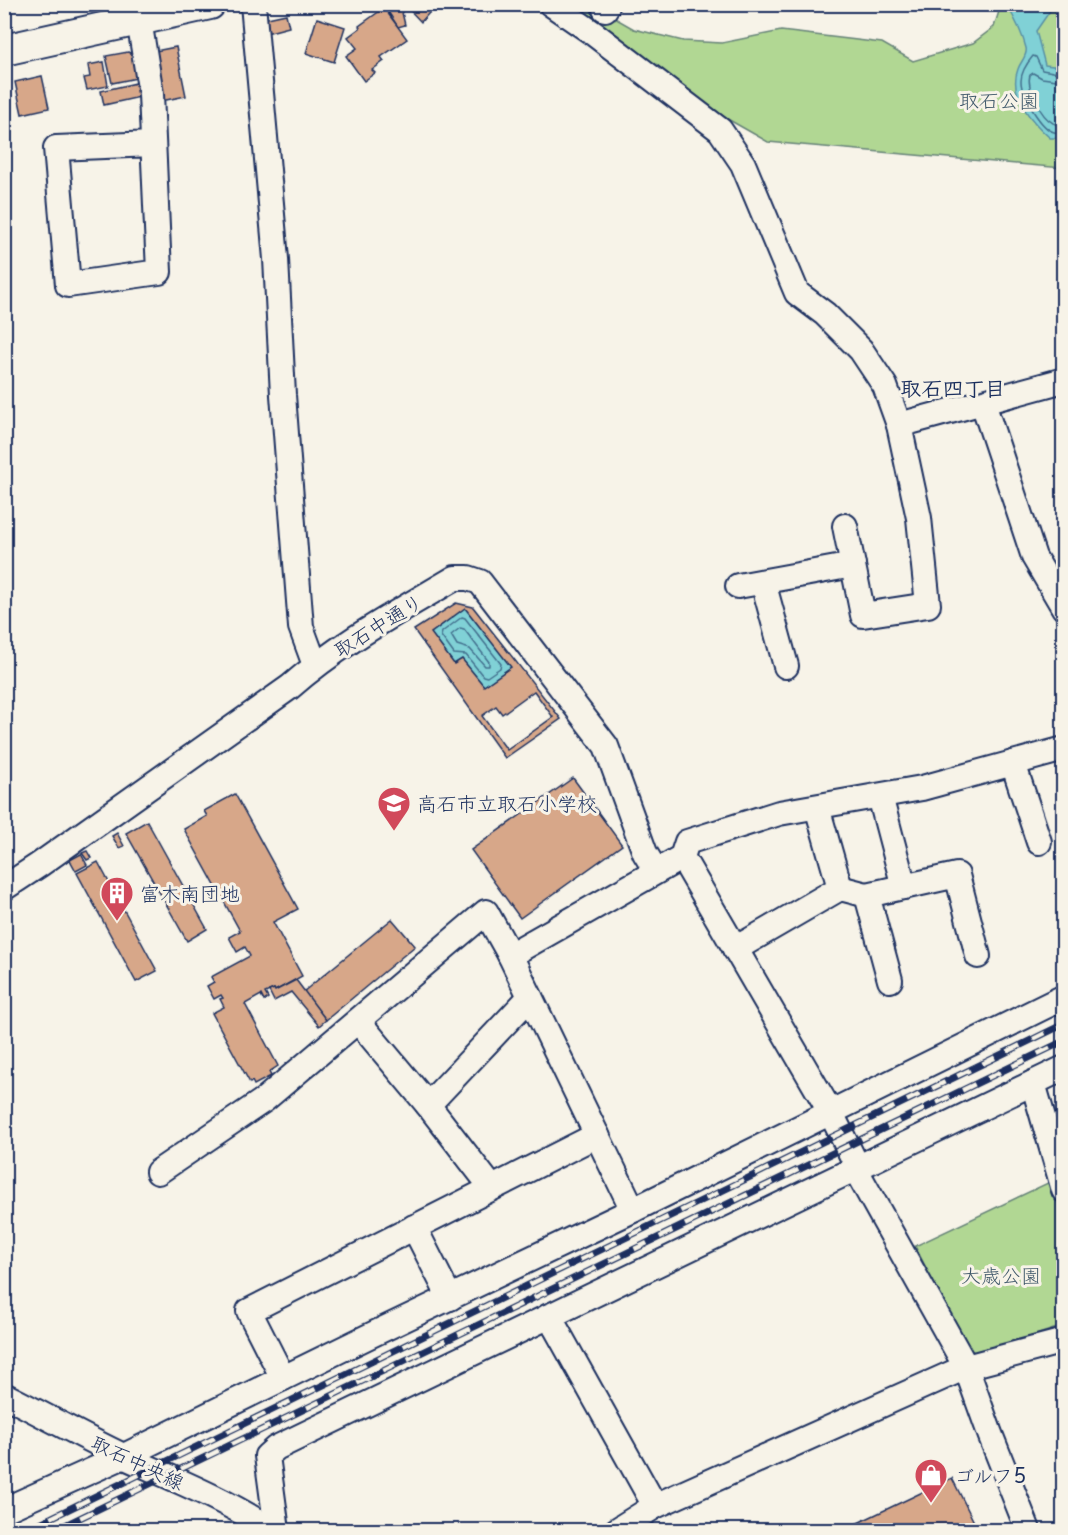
<svg xmlns="http://www.w3.org/2000/svg" width="1068" height="1535" font-family="'Playpen Sans','Klee One',sans-serif">
<style>
.green{fill:#b1d793;stroke:#668378;stroke-width:1.5}
.water{fill:#80d1d6;stroke:#5890a6;stroke-width:1.5}
.lines{fill:none;stroke-linecap:round;stroke-linejoin:round}
.shore{stroke:#43708e;stroke-width:1.5}
.building{fill:#d7a789;stroke:#1b2f5e;stroke-width:1.5;fill-rule:evenodd}
.minor-casing{stroke:#1b2f5e;stroke-width:28}
.major-casing{stroke:#1b2f5e;stroke-width:34}
.minor{stroke:#f7f3e8;stroke-width:24}
.major{stroke:#f7f3e8;stroke-width:30}
.rail-casing{stroke:#1b2f5e;stroke-width:7}
.rail{stroke:#f7f3e8;stroke-width:4.5;stroke-dasharray:14;stroke-linecap:butt}
.labels{text-anchor:middle;dominant-baseline:central;stroke-width:6;stroke-linejoin:round;paint-order:stroke}
.park-label{font-size:20px;fill:#40596b;stroke:#f7f3e8}
.street-label{font-size:20px;fill:#1b2f5e;stroke:#f7f3e8}
.poi-label{font-size:20px;fill:#1b2f5e;stroke:#f7f3e8;text-anchor:start}
.neighbourhood-label{font-size:21px;font-weight:bold;fill:#1b2f5e;stroke:#f7f3e8}
</style>
<rect width="100%" height="100%" fill="#f7f3e8"/>
<filter id="ink" filterUnits="userSpaceOnUse"><feTurbulence type="fractalNoise" baseFrequency=".0167" numOctaves="2"/><feDisplacementMap in="SourceGraphic" scale="12" xChannelSelector="R" yChannelSelector="G"/><feConvolveMatrix kernelMatrix="1 2 1 2 8 2 1 2 1" color-interpolation-filters="sRGB"/></filter>
<g filter="url(#ink)">
<!-- green -->
<g class="green">
<polygon points="562,5 592,5 634,29 683,41 722,43 781,31 882,43 913,61 973,43 994,27 1001,5 1063,5 1063,168 768,142 717,113"/>
<polygon points="1052,1181 1063,1226 1063,1326 977,1354 966,1347 915,1246"/>
</g>
<!-- water -->
<g class="water">
<path d="M1007 5 1021 9 1054 5 1036 31 1045 65 1061 67 1063 72V138H1050C1032 122 1008 95 1018 69 1020 62 1028 56 1026 48 1022 32 1015 19 1007 5Z"/>
<polygon points="465,608 511,667 484,686 462,659 454,664 431,633"/>
</g>
<g class="lines">
<!-- shore -->
<g class="shore">
<path d="M1064 74 1042 70 1036 57 1033 56C1028 62 1021 72 1021 81 1021 94 1041 129 1054 132 1057 133 1060 132 1064 132"/>
<path d="M1064 81 1042 78 1033 73 1030 75C1026 87 1041 117 1053 123 1056 125 1060 125 1064 125"/>
<polygon points="462,617 465,618 501,664 500,668 487,677 483,676 466,655 454,654 441,636 442,632"/>
<polygon points="460,628 464,629 489,662 489,666 485,666 470,649 457,645 451,635"/>
</g>
</g>
<!-- building -->
<g class="building">
<polygon points="383,4 400,4 405,25 398,27"/>
<polygon points="404,4 437,4 421,22"/>
<polygon points="384,8 407,39 381,57 384,61 372,70 375,73 364,81 346,56 357,48 348,37 360,28 359,26"/>
<polygon points="286,14 289,27 266,33 263,19"/>
<polygon points="317,18 345,27 334,62 306,53"/>
<polygon points="176,47 186,96 161,101 150,52"/>
<polygon points="128,52 133,55 137,78 112,83 106,56"/>
<polygon points="104,62 108,86 87,90 84,78 90,77 88,65"/>
<polygon points="42,76 49,108 22,114 15,82"/>
<polygon points="136,83 140,97 104,105 101,91"/>
<path d="M456 603 473 607 561 719 505 758 414 630ZM465 608 511 667 484 686 462 659 454 664 431 633ZM534 691 553 717 507 750 482 716 496 706 502 714Z"/>
<polygon points="573,778 622,845 520,918 471,850"/>
<polygon points="235,794 298,909 273,922 302,976 275,991 274,989 265,993 268,998 264,1001 261,995 245,1004 278,1066 269,1072 271,1076 254,1085 252,1081 250,1083 212,1013 224,1007 220,999 223,998 221,995 214,999 207,986 214,982 211,977 250,956 245,947 237,952 229,937 240,931 184,829 207,816 204,811"/>
<polygon points="147,821 207,929 187,941 126,833"/>
<polygon points="117,833 124,846 119,848 112,836"/>
<polygon points="87,851 91,858 87,860 82,853"/>
<polygon points="81,854 87,865 76,871 70,860"/>
<polygon points="98,862 157,971 136,982 77,873"/>
<polygon points="392,919 415,946 326,1020 303,992"/>
<polygon points="296,980 326,1020 319,1026 291,992 274,1001 269,991 274,989 275,991"/>
<polygon points="952,1478 978,1530 843,1530"/>
</g>
<g class="lines">
<!-- minor casing -->
<g class="minor-casing">
<g id="minor">
<polyline points="253,4 276,259 283,395 301,627 315,665"/>
<polyline points="551,4 593,33 720,130 743,164 797,293 825,314 861,350 885,386 899,425 919,518 928,605 863,615 845,526"/>
<polyline points="605,9 608,4"/>
<polyline points="139,20 151,94 159,272 68,285 56,148 153,144"/>
<polyline points="983,403 1034,557 1064,608"/>
<polyline points="899,425 1064,380"/>
<polyline points="763,582 786,666"/>
<polyline points="738,586 853,565"/>
<polyline points="1013,763 1039,842"/>
<polyline points="880,796 904,887"/>
<polyline points="817,807 840,888"/>
<polyline points="682,857 831,1113 858,1168 861,1179 966,1367 990,1434 1028,1530"/>
<path d="M4 888 39 865 290 687C340 643 398 612 455 578H468L480 582 606 746 645 853 656 871"/>
<polyline points="735,949 840,888 867,895"/>
<polyline points="890,980 867,895 957,875 978,956"/>
<polyline points="358,1021 428,1105 492,1188"/>
<polyline points="1033,1083 1064,1190"/>
<polyline points="428,1105 530,997"/>
<polyline points="158,1172 264,1100 486,912 510,955"/>
<polyline points="633,1210 510,955 682,857 687,842 779,813 922,788 1064,749"/>
<polyline points="414,1227 450,1298"/>
<polyline points="549,1316 655,1506"/>
<polyline points="283,1378 249,1311 597,1135"/>
<path d="M4 1395C44 1415 83 1437 123 1456 173 1479 225 1499 271 1530"/>
<polyline points="4,1510 124,1456 367,1337 633,1210 1064,997"/>
<polyline points="277,1530 267,1456 276,1448 1064,1068"/>
<polyline points="617,1530 655,1506 966,1367 1064,1341"/>
</g>
</g>
<!-- major casing -->
<g class="major-casing">
<polyline id="major" points="4,50 210,4"/>
</g>
<!-- minor -->
<use href="#minor" class="minor"/>
<!-- major -->
<use href="#major" class="major"/>
<!-- rail casing -->
<g class="rail-casing">
<g id="rail">
<polyline points="26,1530 1064,1024"/>
<polyline points="55,1530 1064,1041"/>
</g>
</g>
<!-- rail -->
<use href="#rail" class="rail"/>
</g>
</g>
<!-- icons -->
<defs>
<g id="school-pin" transform="scale(1.725)"><path d="M0 17L-7.5 6A9.5 9.5 0 1 1 7.5 6Z" fill="#d1495b" stroke="#f7f3e8"/><path d="M0-5L7-2L0 1L-7-2ZM-4 1L0 2.5L4 1V4Q0 6-4 4Z" fill="#fff"/></g>
<g id="building-pin" transform="scale(1.725)"><path d="M0 17L-7.5 6A9.5 9.5 0 1 1 7.5 6Z" fill="#d1495b" stroke="#f7f3e8"/><path d="M-4-6H4V6H1V3H-1V6H-4ZM-2.5-4.3h1.7v1.8h-1.7ZM.8-4.3h1.7v1.8H.8ZM-2.5-1h1.7V.8h-1.7ZM.8-1h1.7V.8H.8Z" fill="#fff"/></g>
<g id="shop-pin" transform="scale(1.725)"><path d="M0 17L-7.5 6A9.5 9.5 0 1 1 7.5 6Z" fill="#d1495b" stroke="#f7f3e8"/><path d="M-5-2.5h2.3a2.7 3.5 0 0 1 5.4 0H5L5.5 6h-11ZM-1.5-2.5h3a1.5 2.3 0 0 0-3 0Z" fill="#fff"/></g>
</defs>
<g fill-rule="evenodd">
<use href="#school-pin" x="394" y="803"/>
<use href="#building-pin" x="117" y="893"/>
<use href="#shop-pin" x="931" y="1475"/>
</g>
<g class="labels">
<!-- park labels -->
<g class="park-label">
<text x="999" y="100">取石公園</text>
<text x="1001" y="1275">大歳公園</text>
</g>
<!-- street labels -->
<g class="street-label">
<text transform="translate(378 625) rotate(-32)">取石中通り</text>
<text transform="translate(138 1462) rotate(25)">取石中央線</text>
</g>
<!-- poi labels -->
<g class="poi-label">
<text x="417" y="803">高石市立取石小学校</text>
<text x="140" y="893">富木南団地</text>
<text x="954" y="1475">ゴルフ5</text>
</g>
<!-- neighbourhood labels -->
<g class="neighbourhood-label">
<text x="953" y="387">取石四丁目</text>
</g>
</g>
<!-- margin -->
<rect width="1068" height="1535" fill="none" stroke="#f7f3e8" stroke-width="24"/>
<rect x="12" y="12" width="1044" height="1511" fill="none" stroke="#1b2f5e" stroke-width="2" filter="url(#ink)"/>
</svg>
